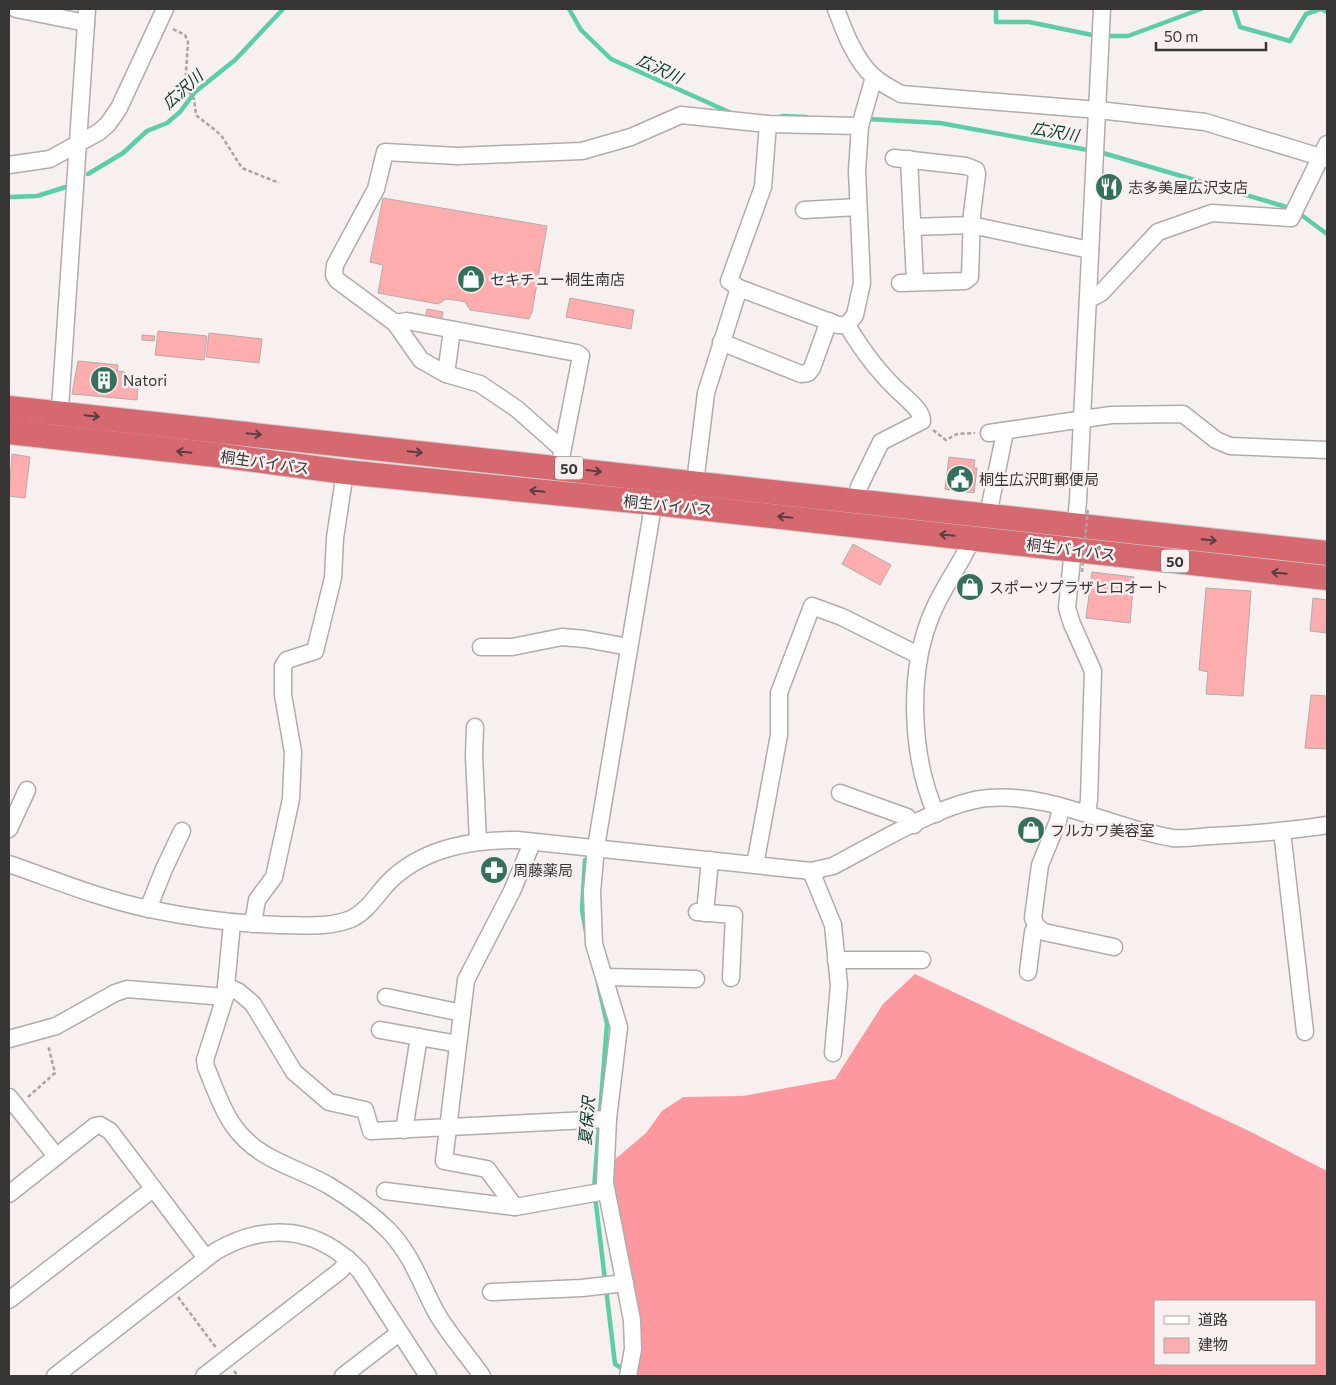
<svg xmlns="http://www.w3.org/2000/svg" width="1336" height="1385" font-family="Commissioner,'Noto Sans JP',sans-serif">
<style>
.forest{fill:#fd999e;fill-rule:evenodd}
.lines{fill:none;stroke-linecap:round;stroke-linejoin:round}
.stream{stroke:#59cea9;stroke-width:4.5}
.building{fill:#feadaf;stroke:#b4abab}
.minor-casing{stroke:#b3abab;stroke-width:19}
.highway-casing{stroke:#cfcfcf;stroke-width:26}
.path{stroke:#aaa3a3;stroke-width:2.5;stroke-dasharray:4 2.5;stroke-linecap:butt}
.minor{stroke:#fff;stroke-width:16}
.highway{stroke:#d66970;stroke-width:24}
.path-bridge{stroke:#aaa3a3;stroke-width:2.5;stroke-dasharray:4 2.5;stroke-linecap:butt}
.oneway{stroke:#583f41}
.labels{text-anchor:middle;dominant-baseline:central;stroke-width:5;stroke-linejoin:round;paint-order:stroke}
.shield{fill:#f8efef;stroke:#726d6d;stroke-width:1}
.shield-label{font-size:14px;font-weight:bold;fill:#383535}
.poi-label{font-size:15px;fill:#383535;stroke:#f8efef;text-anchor:start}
.street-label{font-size:15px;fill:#383535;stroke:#f8efef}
.water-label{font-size:16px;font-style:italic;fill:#043a2c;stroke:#f8efef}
</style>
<rect width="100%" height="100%" fill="#f8efef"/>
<!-- forest -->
<path class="forest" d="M915 974 1249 1131 1327 1171V1376H635L610 1184 613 1161 646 1133 662 1111 683 1097 743 1096 835 1079 883 1004ZM1155 1301H1315V1364H1155Z"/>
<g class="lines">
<!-- stream -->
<g class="stream">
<polyline points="569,9 581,30 611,59 729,112"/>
<polyline points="996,9 996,22 1029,22 1097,36"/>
<polyline points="1234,9 1240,27 1290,41 1306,14 1321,9 1327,12"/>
<polyline points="1105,36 1128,36 1201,9"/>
<polyline points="782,116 806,117"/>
<polyline points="868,119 940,123 1088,150"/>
<polyline points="1103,153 1290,208"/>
<polyline points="88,174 123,153 147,131 167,123 180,112 195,92 235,60 283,9"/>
<polyline points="9,197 37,196 66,187"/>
<polyline points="1300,214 1327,234"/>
<polyline points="585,860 582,910 586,932"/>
<polyline points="594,1189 607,1024 598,983"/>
<polyline points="595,1196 615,1364 626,1371"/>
</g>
</g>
<!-- building -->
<g class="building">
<polygon points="383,198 547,226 532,312 529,319 470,310 465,302 455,300 446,299 438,304 378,293 383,265 370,262"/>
<polygon points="570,298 634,310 631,329 566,317"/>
<polygon points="427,309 443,312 441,323 425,320"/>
<polygon points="158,331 207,336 204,360 155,355"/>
<polygon points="209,333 262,339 259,363 206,357"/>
<polygon points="142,335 155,336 154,341 142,340"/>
<polygon points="78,361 118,365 117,371 125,372 124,377 132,378 131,383 138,384 137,400 72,394"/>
<polygon points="12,454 30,457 25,498 9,496"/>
<polygon points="949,457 975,460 974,468 977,468 974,493 945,489"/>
<polygon points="853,544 891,565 880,585 842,564"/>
<polygon points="1092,572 1134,577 1130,623 1086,618"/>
<polygon points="1206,588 1251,591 1243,696 1206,694 1208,672 1199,670"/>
<polygon points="1313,598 1327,600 1327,633 1310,631"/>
<polygon points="1311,695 1327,696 1327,749 1305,748"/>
</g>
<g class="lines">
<!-- minor casing -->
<g class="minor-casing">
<g id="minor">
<polyline points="16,9 86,23"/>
<path d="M836 9C844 31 856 62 874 77 882 84 892 89 901 94L1098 110 1205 122 1327 159"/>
<polyline points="768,124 763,187 729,281 739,288 838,325 847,325 855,315 862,283 857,171 860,126 874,77"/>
<polyline points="894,158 966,166 976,170 977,174 972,214 970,277 965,281 900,283"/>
<polyline points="909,159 915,282"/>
<polyline points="9,165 50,159 99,132 108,124 119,108 165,9"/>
<polyline points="804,210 858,207"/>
<polyline points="912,227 971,225 1090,250"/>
<polyline points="1088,300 1101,293 1158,232 1212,213 1291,218 1327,144"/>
<polyline points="395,323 407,321 577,353 581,356 561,458"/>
<path d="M847 325C863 352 880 375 904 396 911 403 922 411 922 421L881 442 859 487 856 500"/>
<polyline points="721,342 801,374 808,373 812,368 829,321"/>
<polyline points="446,374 452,330"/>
<polyline points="59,423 87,9"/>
<polyline points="989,433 1111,415 1183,414 1216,440 1230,446 1327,450"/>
<polyline points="562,449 517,409 480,384 446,374 421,360 395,323 337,280 334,275 335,265 376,189 385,152 457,156 582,151 631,137 681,115 768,124 860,126"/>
<polyline points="695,483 706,393 739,288"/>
<polyline points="988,515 1005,432"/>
<polyline points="481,647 512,647 562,637 585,639 629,647"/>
<polyline points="475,727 474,756 478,841"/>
<polyline points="840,793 907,817 914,825"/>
<polyline points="1061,807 1058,821 1040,865 1033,918 1036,926 1044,932 1114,947"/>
<polyline points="1087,812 1089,800 1093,671 1072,624 1067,608 1078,501 1102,9"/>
<path d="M936 814C910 754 907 668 934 609 945 584 962 563 972 538"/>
<polyline points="9,829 27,790"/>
<polyline points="1282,831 1305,1032"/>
<polyline points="532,843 512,891 466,980 444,1161 487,1169 515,1207 606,1191"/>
<path d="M9 864C55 880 101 899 149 909 192 918 236 924 280 925 304 925 328 928 351 919 370 910 378 891 394 877 428 847 473 840 517 840L811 871 833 866C874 845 944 801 989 798 1054 793 1110 828 1173 838 1185 839 1198 837 1211 836 1250 834 1289 831 1327 825"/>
<polyline points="755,865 779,735 779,693 812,606 842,617 918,655"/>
<polyline points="811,871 833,925 839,985 833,1053"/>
<polyline points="148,909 164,869 182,831"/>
<polyline points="697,912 734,915 731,978"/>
<polyline points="705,913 710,860"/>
<path d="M232 923 225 997 205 1060 206 1067C214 1086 221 1108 233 1125 257 1160 294 1166 328 1185 348 1197 371 1213 388 1230 411 1253 421 1284 436 1312 449 1335 467 1354 482 1376"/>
<polyline points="253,924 257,900 274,877 291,799 293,752 283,695 283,666 287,660 315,651 333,578 335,538 345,472"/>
<polyline points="836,960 922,960"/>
<polyline points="1028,972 1033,932 1036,926"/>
<polyline points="605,977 696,979"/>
<polyline points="226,986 239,992 253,1004 294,1072 329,1102 365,1110 371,1131 608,1119"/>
<polyline points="386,997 462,1013"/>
<polyline points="380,1030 458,1044"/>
<polyline points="9,1039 56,1026 115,993 127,989 225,997"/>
<polyline points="9,1097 56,1156"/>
<polyline points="404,1130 419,1037"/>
<polyline points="385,1191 515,1207"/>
<polyline points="9,1194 95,1126 100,1125 110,1131 206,1258"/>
<polyline points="491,1292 582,1288 625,1283"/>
<polyline points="9,1300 153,1189"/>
<path d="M55 1376 216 1251C268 1221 318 1227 360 1271L428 1376"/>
<polyline points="204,1376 341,1270 348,1259"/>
<polyline points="343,1376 399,1333"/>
<polyline points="628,1376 633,1349 632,1320 605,1183 608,1119 619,1027 594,944 592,892 596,847 655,494"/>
</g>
</g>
<!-- highway casing -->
<g class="highway-casing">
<g id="highway">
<polyline points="9,408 1327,553"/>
<polyline points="9,432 216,455 345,472 654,503 1327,578"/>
</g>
</g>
<!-- path -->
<g class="path">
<polyline points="173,29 185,35 188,42 185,87 194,99 196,115 221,135 242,168 279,183"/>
<polyline points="933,430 946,440 957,434 975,433"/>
<polyline points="28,1097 55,1073 48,1045"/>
<polyline points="178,1297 217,1349"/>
<polyline points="234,1371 238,1376"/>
</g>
<!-- minor -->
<use href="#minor" class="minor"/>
<!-- highway -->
<use href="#highway" class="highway"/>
<!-- path-bridge -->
<polyline class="path-bridge" points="1082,572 1088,508"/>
</g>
<!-- one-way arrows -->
<defs><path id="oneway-shaft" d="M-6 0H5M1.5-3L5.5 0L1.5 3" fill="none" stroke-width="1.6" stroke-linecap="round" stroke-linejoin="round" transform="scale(1.25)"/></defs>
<g class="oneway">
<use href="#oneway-shaft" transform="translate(92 416) rotate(6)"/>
<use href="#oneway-shaft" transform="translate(254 434) rotate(6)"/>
<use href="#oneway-shaft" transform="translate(184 452) rotate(-174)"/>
<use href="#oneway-shaft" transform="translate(415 452) rotate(6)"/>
<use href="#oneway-shaft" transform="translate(594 471) rotate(7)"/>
<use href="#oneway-shaft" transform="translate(537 491) rotate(-174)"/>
<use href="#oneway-shaft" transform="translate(785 517) rotate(-174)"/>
<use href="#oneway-shaft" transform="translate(947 535) rotate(-174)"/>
<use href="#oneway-shaft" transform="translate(1209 540) rotate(6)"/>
<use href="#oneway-shaft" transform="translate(1279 573) rotate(-174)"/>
</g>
<!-- icons -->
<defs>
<g id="restaurant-disc" transform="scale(1.4375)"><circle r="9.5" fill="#34715d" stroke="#f8efef"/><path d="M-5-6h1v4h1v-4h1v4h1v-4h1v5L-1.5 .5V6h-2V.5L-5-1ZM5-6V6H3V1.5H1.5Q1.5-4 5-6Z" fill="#fff"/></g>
<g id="shop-disc" transform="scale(1.4375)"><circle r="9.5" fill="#34715d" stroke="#f8efef"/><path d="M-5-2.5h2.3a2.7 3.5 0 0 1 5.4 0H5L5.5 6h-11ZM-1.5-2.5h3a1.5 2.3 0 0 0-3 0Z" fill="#fff"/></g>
<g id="building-disc" transform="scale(1.4375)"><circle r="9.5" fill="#34715d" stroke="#f8efef"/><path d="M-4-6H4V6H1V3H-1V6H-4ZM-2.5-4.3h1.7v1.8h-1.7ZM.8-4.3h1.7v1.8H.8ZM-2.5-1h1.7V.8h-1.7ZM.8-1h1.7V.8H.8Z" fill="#fff"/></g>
<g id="civic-disc" transform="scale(1.4375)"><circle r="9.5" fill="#34715d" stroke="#f8efef"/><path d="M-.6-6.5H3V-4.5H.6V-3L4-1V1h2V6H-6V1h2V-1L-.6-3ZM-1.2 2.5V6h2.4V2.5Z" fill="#fff"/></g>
<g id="pharmacy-disc" transform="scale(1.4375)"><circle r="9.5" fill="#34715d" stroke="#f8efef"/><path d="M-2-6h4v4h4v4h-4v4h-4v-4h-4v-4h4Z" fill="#fff"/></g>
</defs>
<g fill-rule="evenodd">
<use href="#restaurant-disc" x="1109" y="187"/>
<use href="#shop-disc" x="471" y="279"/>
<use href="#building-disc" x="104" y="380"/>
<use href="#civic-disc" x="960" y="479"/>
<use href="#shop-disc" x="970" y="587"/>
<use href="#shop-disc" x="1031" y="830"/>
<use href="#pharmacy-disc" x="494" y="870"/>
</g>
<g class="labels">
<!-- shield labels -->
<g class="shield">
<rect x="555" y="456.5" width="28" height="23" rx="4"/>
<rect x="1161" y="549.5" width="28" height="23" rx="4"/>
</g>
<g class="shield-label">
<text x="569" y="468">50</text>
<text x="1175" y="561">50</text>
</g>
<!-- poi labels -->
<g class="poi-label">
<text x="1128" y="187">志多美屋広沢支店</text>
<text x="490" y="279">セキチュー桐生南店</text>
<text x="123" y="380">Natori</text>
<text x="979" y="479">桐生広沢町郵便局</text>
<text x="989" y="587">スポーツプラザヒロオート</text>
<text x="1050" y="830">フルカワ美容室</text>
<text x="513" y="870">周藤薬局</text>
</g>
<!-- street labels -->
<g class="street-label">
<text transform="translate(265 462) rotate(8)">桐生バイパス</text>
<text transform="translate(668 505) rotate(6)">桐生バイパス</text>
<text transform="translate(1071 549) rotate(7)">桐生バイパス</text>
</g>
<!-- water labels -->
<g class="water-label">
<text transform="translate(660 68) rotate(25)">広沢川</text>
<text transform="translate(182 89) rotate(-42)">広沢川</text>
<text transform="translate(1055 131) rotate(10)">広沢川</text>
<text transform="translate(586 1121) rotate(-85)">夏保沢</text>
</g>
</g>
<!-- border -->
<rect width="1336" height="1385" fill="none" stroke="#383535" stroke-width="20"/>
<!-- legend -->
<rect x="1154" y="1300" width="162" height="65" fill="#f8efef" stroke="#aba5a5"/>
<rect x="1164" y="1316" width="25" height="8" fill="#ffffff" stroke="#aba5a5"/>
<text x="1198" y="1325" font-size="15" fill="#383535">道路</text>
<rect x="1164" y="1338" width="25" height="15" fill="#feadaf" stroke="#aba5a5"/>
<text x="1198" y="1350" font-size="15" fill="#383535">建物</text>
<!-- scale -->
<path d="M1156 42v8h110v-8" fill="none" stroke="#383535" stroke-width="2.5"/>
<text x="1164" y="42" font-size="15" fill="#383535" stroke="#f8efef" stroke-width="4" paint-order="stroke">50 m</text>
</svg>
